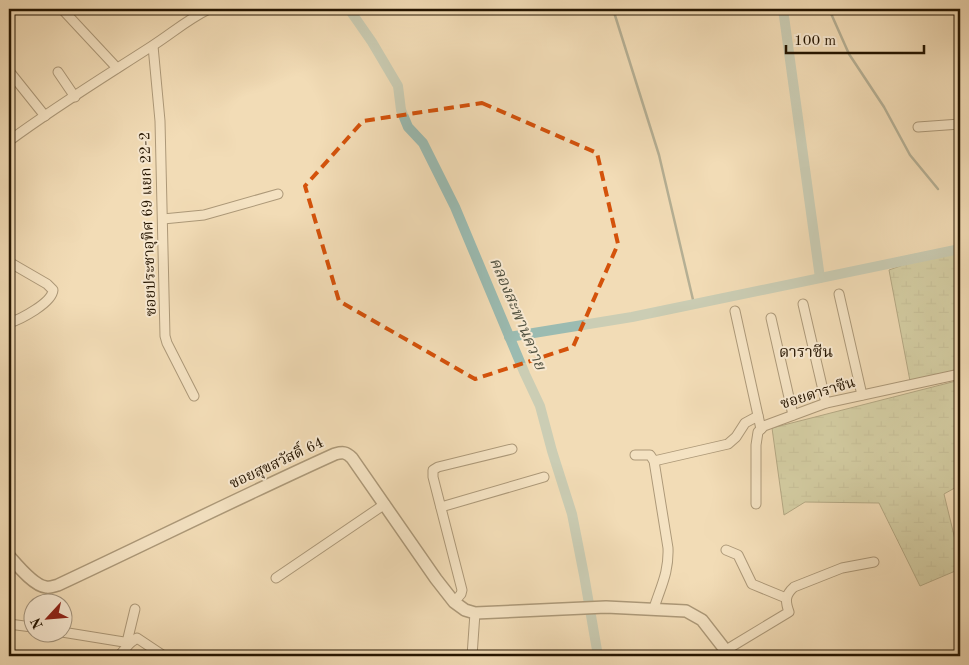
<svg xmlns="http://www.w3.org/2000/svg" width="969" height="665" font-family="'Old Standard TT','Noto Serif Thai',serif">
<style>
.wetland{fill:url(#wetland-marsh);stroke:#6c6c4a}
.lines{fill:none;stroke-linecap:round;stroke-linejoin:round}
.stream{stroke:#6c796a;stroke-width:2.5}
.canal{stroke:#9bbbb1;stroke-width:10}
.minor-casing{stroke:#58472e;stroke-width:11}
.tertiary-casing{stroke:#58472e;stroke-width:14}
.minor{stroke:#f7e8d0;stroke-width:9}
.tertiary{stroke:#f7e8d0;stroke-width:11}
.marked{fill:none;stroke:#d4520b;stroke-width:4;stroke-dasharray:10 6;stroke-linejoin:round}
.labels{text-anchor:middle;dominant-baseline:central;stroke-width:4;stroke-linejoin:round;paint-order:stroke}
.street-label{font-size:15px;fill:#251500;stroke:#f7e8d0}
.water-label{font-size:16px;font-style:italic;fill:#4e4f3e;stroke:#f7e8d0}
.neighbourhood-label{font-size:16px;fill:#251500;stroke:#f7e8d0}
</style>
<defs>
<pattern id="wetland-marsh" width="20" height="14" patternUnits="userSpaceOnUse" patternTransform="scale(1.25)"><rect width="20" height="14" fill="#b4c293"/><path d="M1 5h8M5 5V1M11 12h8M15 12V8" fill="none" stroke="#9ba67d"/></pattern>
</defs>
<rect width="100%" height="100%" fill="#f2dcb6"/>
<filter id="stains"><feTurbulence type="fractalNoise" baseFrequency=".004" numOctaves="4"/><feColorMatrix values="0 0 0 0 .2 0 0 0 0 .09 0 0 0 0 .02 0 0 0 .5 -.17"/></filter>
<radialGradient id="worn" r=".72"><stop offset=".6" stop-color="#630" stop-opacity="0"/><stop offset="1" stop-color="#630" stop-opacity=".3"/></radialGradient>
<!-- wetland -->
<g class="wetland">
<polygon points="960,245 960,369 910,381 889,270"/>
<polygon points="960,380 960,485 944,494 960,560 960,569 920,586 879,503 805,502 784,515 772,428"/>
</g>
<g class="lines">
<!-- stream -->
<g class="stream">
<polyline points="613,9 659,155 694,304"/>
<polyline points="829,9 849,54 884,107 910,155 938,189"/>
</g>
<!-- canal -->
<g class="canal">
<polyline points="349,9 372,42 398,86 401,110 408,127 423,143 455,207 525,374 540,406 552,451 572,514 584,575 598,656"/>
<polyline points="783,9 820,278"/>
<polyline points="509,337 632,317 960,249"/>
</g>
<!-- minor casing -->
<g class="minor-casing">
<g id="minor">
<polyline points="62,9 117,68"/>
<polyline points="153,46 160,121 165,336 167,343 194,396"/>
<polyline points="9,71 45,116"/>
<polyline points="58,72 75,97"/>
<polyline points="918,127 960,124"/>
<path d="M9 141C55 107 104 77 152 46 171 34 188 19 209 9"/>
<polyline points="163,219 204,215 278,194"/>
<path d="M9 262 47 284 53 290C52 303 21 319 9 323"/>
<polyline points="839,294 862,395"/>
<polyline points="803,304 826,403"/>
<polyline points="735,311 761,429"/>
<polyline points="771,318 793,415"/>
<path d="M635 455H650L654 461 668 548C669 572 661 586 654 608"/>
<polyline points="654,461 728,444 736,437 745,423 758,416"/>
<polyline points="756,504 756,445 758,432 764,426 826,403 960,374"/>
<polyline points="441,507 544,477"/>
<polyline points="726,550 738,555 752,584 786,598"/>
<polyline points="276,578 385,504"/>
<polyline points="454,602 461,594 462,590 433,477 433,470 438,467 512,449"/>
<polyline points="9,624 32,627"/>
<polyline points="62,632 130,643"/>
<polyline points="127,642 135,609"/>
<path d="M726 650 789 612C785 601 785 595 794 587L842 568 874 562"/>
<polyline points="119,656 130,643 137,638 164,656"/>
<polyline points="472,656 475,613"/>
</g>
</g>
<!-- tertiary casing -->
<g class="tertiary-casing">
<path id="tertiary" d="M9 556C17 565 34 586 46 587 50 588 54 586 58 585 150 542 242 496 335 454 343 452 346 452 352 458L436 579 454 602 465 610 475 613 606 607 686 611 702 620 730 656"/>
</g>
<!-- minor -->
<use href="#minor" class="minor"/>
<!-- tertiary -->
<use href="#tertiary" class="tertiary"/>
</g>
<!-- marked area -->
<path d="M0 0H969V665H0ZM482 103 597 153 618 244 573 347 475 379 339 301 305 186 363 121Z" fill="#f2dcb6" fill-opacity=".55" fill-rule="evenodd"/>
<path class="marked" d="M482 103 597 153 618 244 573 347 475 379 339 301 305 186 363 121Z"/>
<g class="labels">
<!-- street labels -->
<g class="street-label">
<text transform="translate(149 224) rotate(-92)">ซอยประชาอุทิศ 69 แยก 22-2</text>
<text transform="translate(818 394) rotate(-17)">ซอยดาราซีน</text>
<text transform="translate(277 464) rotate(-25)">ซอยสุขสวัสดิ์ 64</text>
</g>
<!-- water labels -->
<g class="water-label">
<text transform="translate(517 314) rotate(67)">คลองสะพานควาย</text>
</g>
<!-- neighbourhood labels -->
<g class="neighbourhood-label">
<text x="806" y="353">ดาราซีน</text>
</g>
</g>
<!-- margin -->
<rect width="969" height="665" fill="none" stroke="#f2dcb6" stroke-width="30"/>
<rect x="10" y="10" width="949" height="645" fill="none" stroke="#251500" stroke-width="2.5"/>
<rect x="15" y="15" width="939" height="635" fill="none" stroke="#251500"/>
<!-- north arrow -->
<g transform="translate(48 618) rotate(244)"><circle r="24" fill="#f7e8d0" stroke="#a3947d"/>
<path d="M0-4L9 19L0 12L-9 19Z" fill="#8f2418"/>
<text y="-8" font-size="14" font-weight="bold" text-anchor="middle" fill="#251500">N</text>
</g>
<!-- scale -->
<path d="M786 45v8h138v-8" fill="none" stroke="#251500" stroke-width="2.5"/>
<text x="794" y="45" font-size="15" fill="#251500" stroke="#f7e8d0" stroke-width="4" paint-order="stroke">100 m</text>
<rect width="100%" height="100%" filter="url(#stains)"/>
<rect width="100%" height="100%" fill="url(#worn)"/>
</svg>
